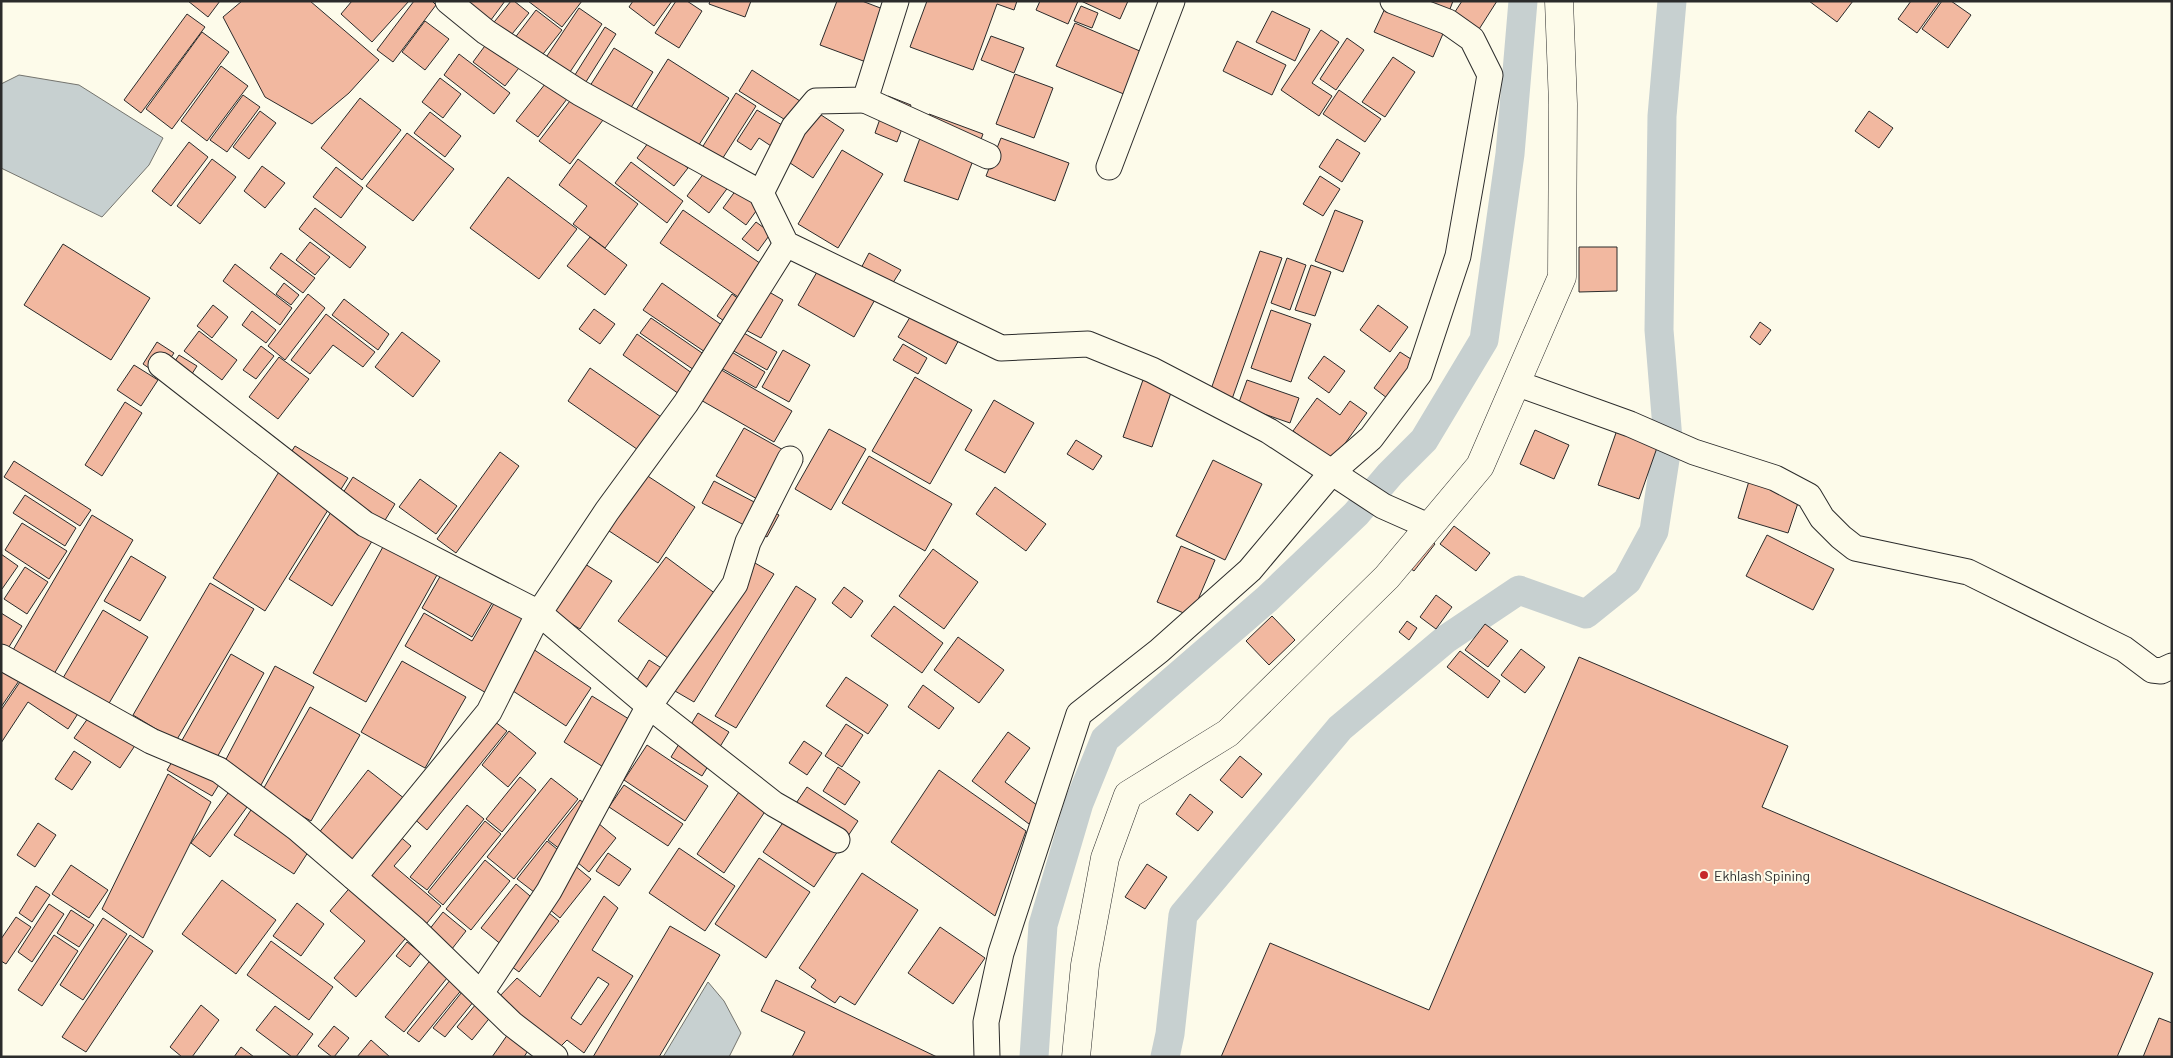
<svg xmlns="http://www.w3.org/2000/svg" width="2173" height="1058" font-family="Barlow,sans-serif">
<style>
.water{fill:#c7d0d0;stroke:#74746e}
.lines{fill:none;stroke-linecap:round;stroke-linejoin:round}
.canal{stroke:#c7d0d0;stroke-width:29}
.building{fill:#f2b8a0;stroke:#2b2b2b;fill-rule:evenodd}
.minor-casing{stroke:#2b2b2b;stroke-width:27}
.tertiary-casing{stroke:#2b2b2b;stroke-width:29}
.minor{stroke:#fdfbea;stroke-width:25}
.tertiary{stroke:#fdfbea;stroke-width:28}
.poi-dot{fill:#c62828;stroke:#fdfbea;stroke-width:2}
.labels{text-anchor:middle;dominant-baseline:central;stroke-width:4;stroke-linejoin:round;paint-order:stroke}
.poi-label{font-size:14px;fill:#2b2b2b;stroke:#fdfbea;text-anchor:start}
</style>
<rect width="100%" height="100%" fill="#fdfbea"/>
<!-- water -->
<g class="water">
<polygon points="19,75 79,85 163,138 149,165 102,217 1,168 1,84"/>
<polygon points="708,982 724,1001 741,1033 729,1057 663,1057"/>
</g>
<g class="lines">
<!-- canal -->
<g class="canal">
<polyline points="1034,1057 1043,925 1079,803 1105,739 1267,599 1356,514 1390,474 1424,440 1484,340 1510,154 1523,1"/>
<polyline points="1165,1057 1170,1034 1183,915 1340,728 1446,639 1519,590 1586,614 1627,581 1654,531 1668,440 1659,330 1662,116 1672,1"/>
</g>
</g>
<!-- building -->
<g class="building">
<polygon points="188,1 220,1 208,17"/>
<polygon points="242,1 310,1 379,60 349,93 312,124 265,97 223,17"/>
<polygon points="352,1 409,1 372,42 341,14"/>
<polygon points="414,1 432,1 436,5 393,62 377,50"/>
<polygon points="451,1 505,1 485,28"/>
<polygon points="511,1 514,1 529,13 508,39 491,26"/>
<polygon points="528,1 582,1 562,27"/>
<polygon points="633,1 672,1 654,26 629,7"/>
<polygon points="676,1 687,1 702,11 679,48 655,33"/>
<polygon points="710,1 751,1 745,17 709,4"/>
<polygon points="837,1 862,1 904,17 885,69 820,45"/>
<polygon points="927,1 1017,1 1014,10 997,4 973,70 910,47"/>
<polygon points="1040,1 1078,1 1068,24 1036,10"/>
<polygon points="1081,1 1128,1 1120,19"/>
<polygon points="1408,1 1453,1 1447,17"/>
<polygon points="1462,1 1497,1 1476,34 1451,18"/>
<polygon points="1809,1 1853,1 1837,22"/>
<polygon points="1911,1 1940,1 1917,33 1898,19"/>
<polygon points="1942,1 1951,1 1971,15 1948,48 1922,29"/>
<polygon points="1387,4 1445,29 1433,57 1374,32"/>
<polygon points="1081,6 1098,13 1092,28 1074,21"/>
<polygon points="579,8 602,24 568,75 545,59"/>
<polygon points="536,10 562,30 536,63 511,43"/>
<polygon points="1272,11 1310,29 1295,61 1256,42"/>
<polygon points="187,14 205,27 141,113 124,100"/>
<polygon points="425,21 449,39 425,70 402,52"/>
<polygon points="1075,23 1149,55 1131,97 1056,66"/>
<polygon points="605,27 616,34 584,85 573,78"/>
<polygon points="1321,30 1339,42 1312,83 1332,96 1319,116 1281,90"/>
<polygon points="202,32 229,52 172,129 146,109"/>
<polygon points="991,36 1024,48 1014,73 981,60"/>
<polygon points="1347,38 1364,50 1336,90 1320,79"/>
<polygon points="490,39 522,64 505,86 473,62"/>
<polygon points="1237,41 1286,65 1272,95 1223,71"/>
<polygon points="614,48 653,72 627,114 588,89"/>
<polygon points="459,54 510,93 494,114 444,75"/>
<polygon points="1393,57 1415,72 1385,117 1362,102"/>
<polygon points="668,59 729,98 695,151 634,113"/>
<polygon points="221,66 248,86 207,141 181,121"/>
<polygon points="752,70 800,101 787,121 739,91"/>
<polygon points="1015,74 1053,88 1034,138 996,124"/>
<polygon points="440,78 461,94 443,118 422,102"/>
<polygon points="549,79 570,95 538,137 516,121"/>
<polygon points="1339,90 1381,119 1365,142 1323,114"/>
<polygon points="736,93 756,106 719,164 700,151"/>
<polygon points="243,95 260,107 227,152 210,140"/>
<polygon points="888,96 911,105 897,142 875,133"/>
<polygon points="573,97 603,120 570,164 539,141"/>
<polygon points="360,98 401,130 362,180 321,148"/>
<polygon points="757,110 787,128 774,148 759,138 751,150 737,141"/>
<polygon points="260,111 276,123 249,159 233,147"/>
<polygon points="815,111 844,130 813,178 784,159"/>
<polygon points="1869,111 1893,128 1879,148 1855,131"/>
<polygon points="430,112 461,136 445,157 414,133"/>
<polygon points="929,114 983,134 958,200 904,181"/>
<polygon points="407,133 454,169 413,221 366,186"/>
<polygon points="1001,138 1069,163 1055,201 986,176"/>
<polygon points="651,139 688,168 674,186 637,158"/>
<polygon points="1337,139 1360,153 1342,182 1319,167"/>
<polygon points="189,142 208,157 171,206 152,191"/>
<polygon points="842,150 883,174 838,248 798,224"/>
<polygon points="212,159 236,177 200,224 177,206"/>
<polygon points="578,159 638,204 605,248 573,224 587,206 559,185"/>
<polygon points="631,162 683,201 667,223 615,183"/>
<polygon points="262,166 285,183 265,208 244,191"/>
<polygon points="336,167 363,188 341,218 313,197"/>
<polygon points="707,169 729,186 709,213 687,196"/>
<polygon points="1320,176 1340,189 1323,216 1303,204"/>
<polygon points="508,177 577,229 539,279 470,228"/>
<polygon points="736,190 759,207 746,225 723,208"/>
<polygon points="315,208 366,247 350,268 299,229"/>
<polygon points="683,210 767,268 744,301 660,243"/>
<polygon points="1335,210 1363,221 1343,272 1315,261"/>
<polygon points="756,222 771,233 758,251 742,239"/>
<polygon points="590,237 627,265 605,295 567,266"/>
<polygon points="310,242 330,257 315,275 296,260"/>
<polygon points="63,244 150,298 111,360 24,305"/>
<polygon points="1579,247 1617,247 1617,291 1579,292"/>
<polygon points="1260,251 1282,258 1232,399 1210,392"/>
<polygon points="281,253 315,278 303,293 270,268"/>
<polygon points="869,253 901,270 889,289 859,272"/>
<polygon points="1287,258 1306,265 1290,310 1271,303"/>
<polygon points="235,264 292,308 280,325 223,281"/>
<polygon points="821,265 877,296 854,337 798,305"/>
<polygon points="1311,265 1331,272 1315,316 1295,310"/>
<polygon points="284,283 299,295 291,305 276,294"/>
<polygon points="662,283 726,328 708,354 643,310"/>
<polygon points="764,289 783,300 761,338 742,328"/>
<polygon points="308,294 325,308 285,360 268,346"/>
<polygon points="732,294 746,304 731,326 717,316"/>
<polygon points="344,299 389,334 378,350 332,315"/>
<polygon points="213,305 228,317 212,338 197,326"/>
<polygon points="1378,305 1408,327 1390,352 1360,330"/>
<polygon points="594,309 615,324 600,344 579,329"/>
<polygon points="915,309 961,336 946,364 898,337"/>
<polygon points="1271,310 1311,324 1291,382 1251,368"/>
<polygon points="252,311 276,330 266,343 242,325"/>
<polygon points="326,314 375,352 363,367 333,345 310,374 291,360"/>
<polygon points="651,318 708,357 697,372 640,333"/>
<polygon points="1760,322 1771,330 1760,345 1750,337"/>
<polygon points="199,331 237,360 222,380 184,351"/>
<polygon points="402,332 440,361 413,397 375,367"/>
<polygon points="742,332 777,352 767,370 732,350"/>
<polygon points="637,334 696,376 682,396 623,355"/>
<polygon points="157,342 174,353 159,375 143,364"/>
<polygon points="903,344 927,358 918,374 893,360"/>
<polygon points="261,346 274,356 256,379 243,370"/>
<polygon points="725,348 765,372 756,388 716,365"/>
<polygon points="783,350 810,365 789,402 762,387"/>
<polygon points="1400,352 1414,361 1387,398 1374,388"/>
<polygon points="179,355 197,366 181,391 163,379"/>
<polygon points="1324,356 1345,371 1329,393 1308,378"/>
<polygon points="279,357 309,379 278,419 249,397"/>
<polygon points="134,365 158,380 141,406 117,390"/>
<polygon points="590,368 667,421 644,454 568,401"/>
<polygon points="718,368 792,411 774,442 699,399"/>
<polygon points="915,377 972,410 930,484 872,451"/>
<polygon points="1144,377 1173,387 1152,447 1123,437"/>
<polygon points="1247,380 1299,398 1290,423 1238,405"/>
<polygon points="1317,398 1340,415 1350,401 1367,413 1333,460 1293,431"/>
<polygon points="994,400 1034,423 1005,473 965,450"/>
<polygon points="125,402 142,413 102,476 85,465"/>
<polygon points="1618,427 1659,442 1639,499 1598,485"/>
<polygon points="744,428 803,461 775,509 716,476"/>
<polygon points="829,429 866,449 831,510 795,489"/>
<polygon points="1535,430 1569,445 1554,479 1520,464"/>
<polygon points="1076,440 1102,456 1093,470 1067,454"/>
<polygon points="295,446 348,478 265,611 213,578"/>
<polygon points="500,452 519,466 456,553 437,539"/>
<polygon points="869,456 952,504 925,551 842,503"/>
<polygon points="1213,460 1262,484 1225,560 1176,536"/>
<polygon points="14,461 91,510 80,526 4,477"/>
<polygon points="640,471 695,507 658,563 603,527"/>
<polygon points="353,477 395,504 332,606 289,579"/>
<polygon points="420,479 457,506 436,534 399,507"/>
<polygon points="714,481 779,515 767,537 702,503"/>
<polygon points="1749,481 1800,497 1788,533 1738,518"/>
<polygon points="995,487 1046,524 1026,551 976,514"/>
<polygon points="25,495 76,528 65,546 13,513"/>
<polygon points="92,515 133,540 54,674 13,650"/>
<polygon points="22,523 67,551 49,579 5,550"/>
<polygon points="1454,526 1490,553 1476,571 1440,544"/>
<polygon points="1767,535 1834,569 1813,610 1746,576"/>
<polygon points="389,536 442,566 366,702 313,673"/>
<polygon points="1425,536 1435,544 1414,571 1404,564"/>
<polygon points="1181,546 1215,560 1191,616 1157,602"/>
<polygon points="933,549 978,582 944,629 899,596"/>
<polygon points="1,554 18,566 2,589 1,589"/>
<polygon points="131,556 166,577 140,621 104,601"/>
<polygon points="666,557 728,603 680,667 618,621"/>
<polygon points="450,559 501,588 472,637 422,608"/>
<polygon points="755,563 774,574 694,702 675,691"/>
<polygon points="585,564 612,581 580,629 553,612"/>
<polygon points="25,567 48,582 27,614 4,599"/>
<polygon points="210,583 254,609 176,741 133,715"/>
<polygon points="796,586 816,599 736,728 715,716"/>
<polygon points="844,587 863,601 851,618 832,603"/>
<polygon points="503,588 537,608 488,694 405,646 424,613 472,641"/>
<polygon points="1436,595 1452,607 1436,629 1420,617"/>
<polygon points="894,606 943,643 922,673 871,636"/>
<polygon points="103,610 148,637 108,705 63,678"/>
<polygon points="1,613 22,626 7,650 1,647"/>
<polygon points="1272,616 1295,640 1269,665 1246,641"/>
<polygon points="1407,621 1417,628 1409,640 1399,632"/>
<polygon points="1485,624 1508,641 1488,667 1465,650"/>
<polygon points="958,637 1004,670 979,703 934,670"/>
<polygon points="533,649 591,688 566,726 507,687"/>
<polygon points="1521,649 1545,667 1525,693 1501,675"/>
<polygon points="1460,651 1500,681 1488,698 1447,667"/>
<polygon points="231,654 264,673 215,761 181,742"/>
<polygon points="1579,657 1788,746 1762,807 2153,973 2117,1057 1221,1057 1270,943 1429,1010"/>
<polygon points="1,660 23,675 1,707"/>
<polygon points="649,660 677,678 624,701"/>
<polygon points="402,661 466,697 425,768 361,732"/>
<polygon points="275,666 314,687 261,785 223,765"/>
<polygon points="24,676 79,712 68,729 28,702 1,743 1,710"/>
<polygon points="846,677 888,705 868,734 826,706"/>
<polygon points="923,685 954,708 939,729 908,707"/>
<polygon points="592,696 648,731 619,777 564,742"/>
<polygon points="310,707 360,735 311,821 261,793"/>
<polygon points="93,711 138,741 120,768 74,738"/>
<polygon points="698,713 729,732 702,776 671,757"/>
<polygon points="490,718 507,731 427,830 411,816"/>
<polygon points="846,724 863,735 842,767 825,756"/>
<polygon points="509,731 536,753 508,787 482,765"/>
<polygon points="1008,732 1030,748 1005,782 1041,808 1029,824 972,781"/>
<polygon points="804,741 822,753 807,775 789,763"/>
<polygon points="647,745 708,786 685,821 624,780"/>
<polygon points="74,751 91,762 72,790 55,779"/>
<polygon points="1240,756 1262,774 1242,798 1220,780"/>
<polygon points="175,757 220,783 212,796 167,770"/>
<polygon points="838,767 860,782 845,805 823,791"/>
<polygon points="368,770 405,799 354,863 318,834"/>
<polygon points="939,770 1026,831 995,916 891,842"/>
<polygon points="168,774 211,802 143,938 102,909"/>
<polygon points="520,777 536,790 502,832 486,819"/>
<polygon points="551,778 578,799 514,879 487,857"/>
<polygon points="747,780 774,798 724,873 697,854"/>
<polygon points="624,785 683,824 668,846 609,807"/>
<polygon points="807,787 858,821 814,887 763,852"/>
<polygon points="231,789 250,803 210,857 191,843"/>
<polygon points="1190,794 1213,812 1198,831 1176,814"/>
<polygon points="580,800 601,816 569,856 548,840"/>
<polygon points="467,805 484,819 427,890 410,877"/>
<polygon points="253,807 312,846 294,874 234,835"/>
<polygon points="485,821 501,834 443,905 428,892"/>
<polygon points="38,823 56,835 35,867 17,855"/>
<polygon points="598,823 616,838 589,872 571,857"/>
<polygon points="397,834 411,846 394,866 441,906 422,929 361,876"/>
<polygon points="547,841 573,862 543,899 517,879"/>
<polygon points="679,848 735,886 705,931 649,893"/>
<polygon points="608,853 631,869 619,886 596,871"/>
<polygon points="759,858 810,892 766,958 715,924"/>
<polygon points="485,860 510,881 471,930 446,909"/>
<polygon points="1147,864 1167,877 1145,909 1125,897"/>
<polygon points="71,865 108,890 89,918 52,894"/>
<polygon points="574,865 591,879 560,918 543,904"/>
<polygon points="862,873 918,910 855,1005 840,996 835,1003 811,987 816,980 799,968"/>
<polygon points="222,880 276,920 236,974 182,934"/>
<polygon points="353,884 410,933 356,997 334,978 365,941 330,911"/>
<polygon points="516,884 543,907 508,950 481,928"/>
<polygon points="36,886 50,895 32,922 19,913"/>
<path d="M604 896 618 908 592 950 633 976 584 1053 567 1040 556 1051 498 998 517 978 540 997ZM598 977 609 984 581 1025 571 1018Z"/>
<polygon points="297,903 324,924 301,956 273,936"/>
<polygon points="49,904 64,914 32,962 18,952"/>
<polygon points="544,909 559,921 519,972 503,960"/>
<polygon points="71,910 94,925 79,947 57,933"/>
<polygon points="443,912 466,931 448,954 425,935"/>
<polygon points="16,917 31,927 6,964 1,961 1,939"/>
<polygon points="103,918 127,934 83,1000 60,985"/>
<polygon points="670,926 720,955 659,1057 593,1057"/>
<polygon points="940,927 985,958 953,1004 908,973"/>
<polygon points="54,935 78,951 42,1006 18,990"/>
<polygon points="130,935 153,951 86,1052 62,1037"/>
<polygon points="271,941 333,987 309,1020 247,975"/>
<polygon points="407,942 421,953 410,967 396,956"/>
<polygon points="432,958 451,973 404,1032 385,1017"/>
<polygon points="451,979 463,988 419,1042 407,1033"/>
<polygon points="776,980 937,1057 792,1057 805,1032 761,1011"/>
<polygon points="466,987 478,996 445,1037 433,1028"/>
<polygon points="481,998 496,1010 472,1040 457,1027"/>
<polygon points="201,1005 219,1020 192,1057 182,1057 170,1047"/>
<polygon points="275,1006 313,1034 296,1057 292,1057 256,1030"/>
<polygon points="2159,1018 2172,1023 2172,1057 2143,1057"/>
<polygon points="334,1026 349,1038 334,1057 332,1057 318,1046"/>
<polygon points="508,1034 529,1049 524,1057 492,1057"/>
<polygon points="371,1040 390,1057 357,1057"/>
<polygon points="241,1047 254,1057 234,1057"/>
</g>
<g class="lines">
<!-- minor casing -->
<g class="minor-casing">
<g id="minor">
<polyline points="448,1 486,32 580,93 761,193 786,244 1001,348 1088,344 1152,370 1269,431 1383,506 1428,526"/>
<polyline points="865,100 988,156"/>
<polyline points="1109,167 1172,1"/>
<polyline points="761,193 794,127 816,101 865,100 896,1"/>
<polyline points="161,365 365,524 539,613 649,706 774,804 837,840"/>
<polyline points="1516,383 1630,424 1694,452 1775,478 1809,496 1822,518 1841,537 1855,548 1968,572 2124,649 2152,670 2161,671 2172,666"/>
<polyline points="1,657 151,741 219,770 298,829 414,929 512,1024 555,1057"/>
<polyline points="354,877 489,712 539,613 607,511 686,403 786,244"/>
<polyline points="481,993 549,891 649,706 735,584 748,542 790,459"/>
<polyline points="987,1057 986,1022 1001,953 1079,714 1159,651 1250,570 1333,471 1371,438 1419,374 1458,256 1490,75 1472,39 1448,22 1393,1"/>
</g>
</g>
<!-- tertiary casing -->
<g class="tertiary-casing">
<polyline id="tertiary" points="1076,1057 1085,965 1105,858 1128,795 1228,733 1387,577 1480,466 1562,277 1563,104 1559,1"/>
</g>
<!-- minor -->
<use href="#minor" class="minor"/>
<!-- tertiary -->
<use href="#tertiary" class="tertiary"/>
</g>
<!-- markers -->
<circle class="poi-dot" cx="1704" cy="875" r="5"/>
<g class="labels">
<!-- poi labels -->
<g class="poi-label">
<text x="1714" y="875">Ekhlash Spining</text>
</g>
</g>
<!-- border -->
<rect width="2173" height="1058" fill="none" stroke="#2b2b2b" stroke-width="5"/>
</svg>
